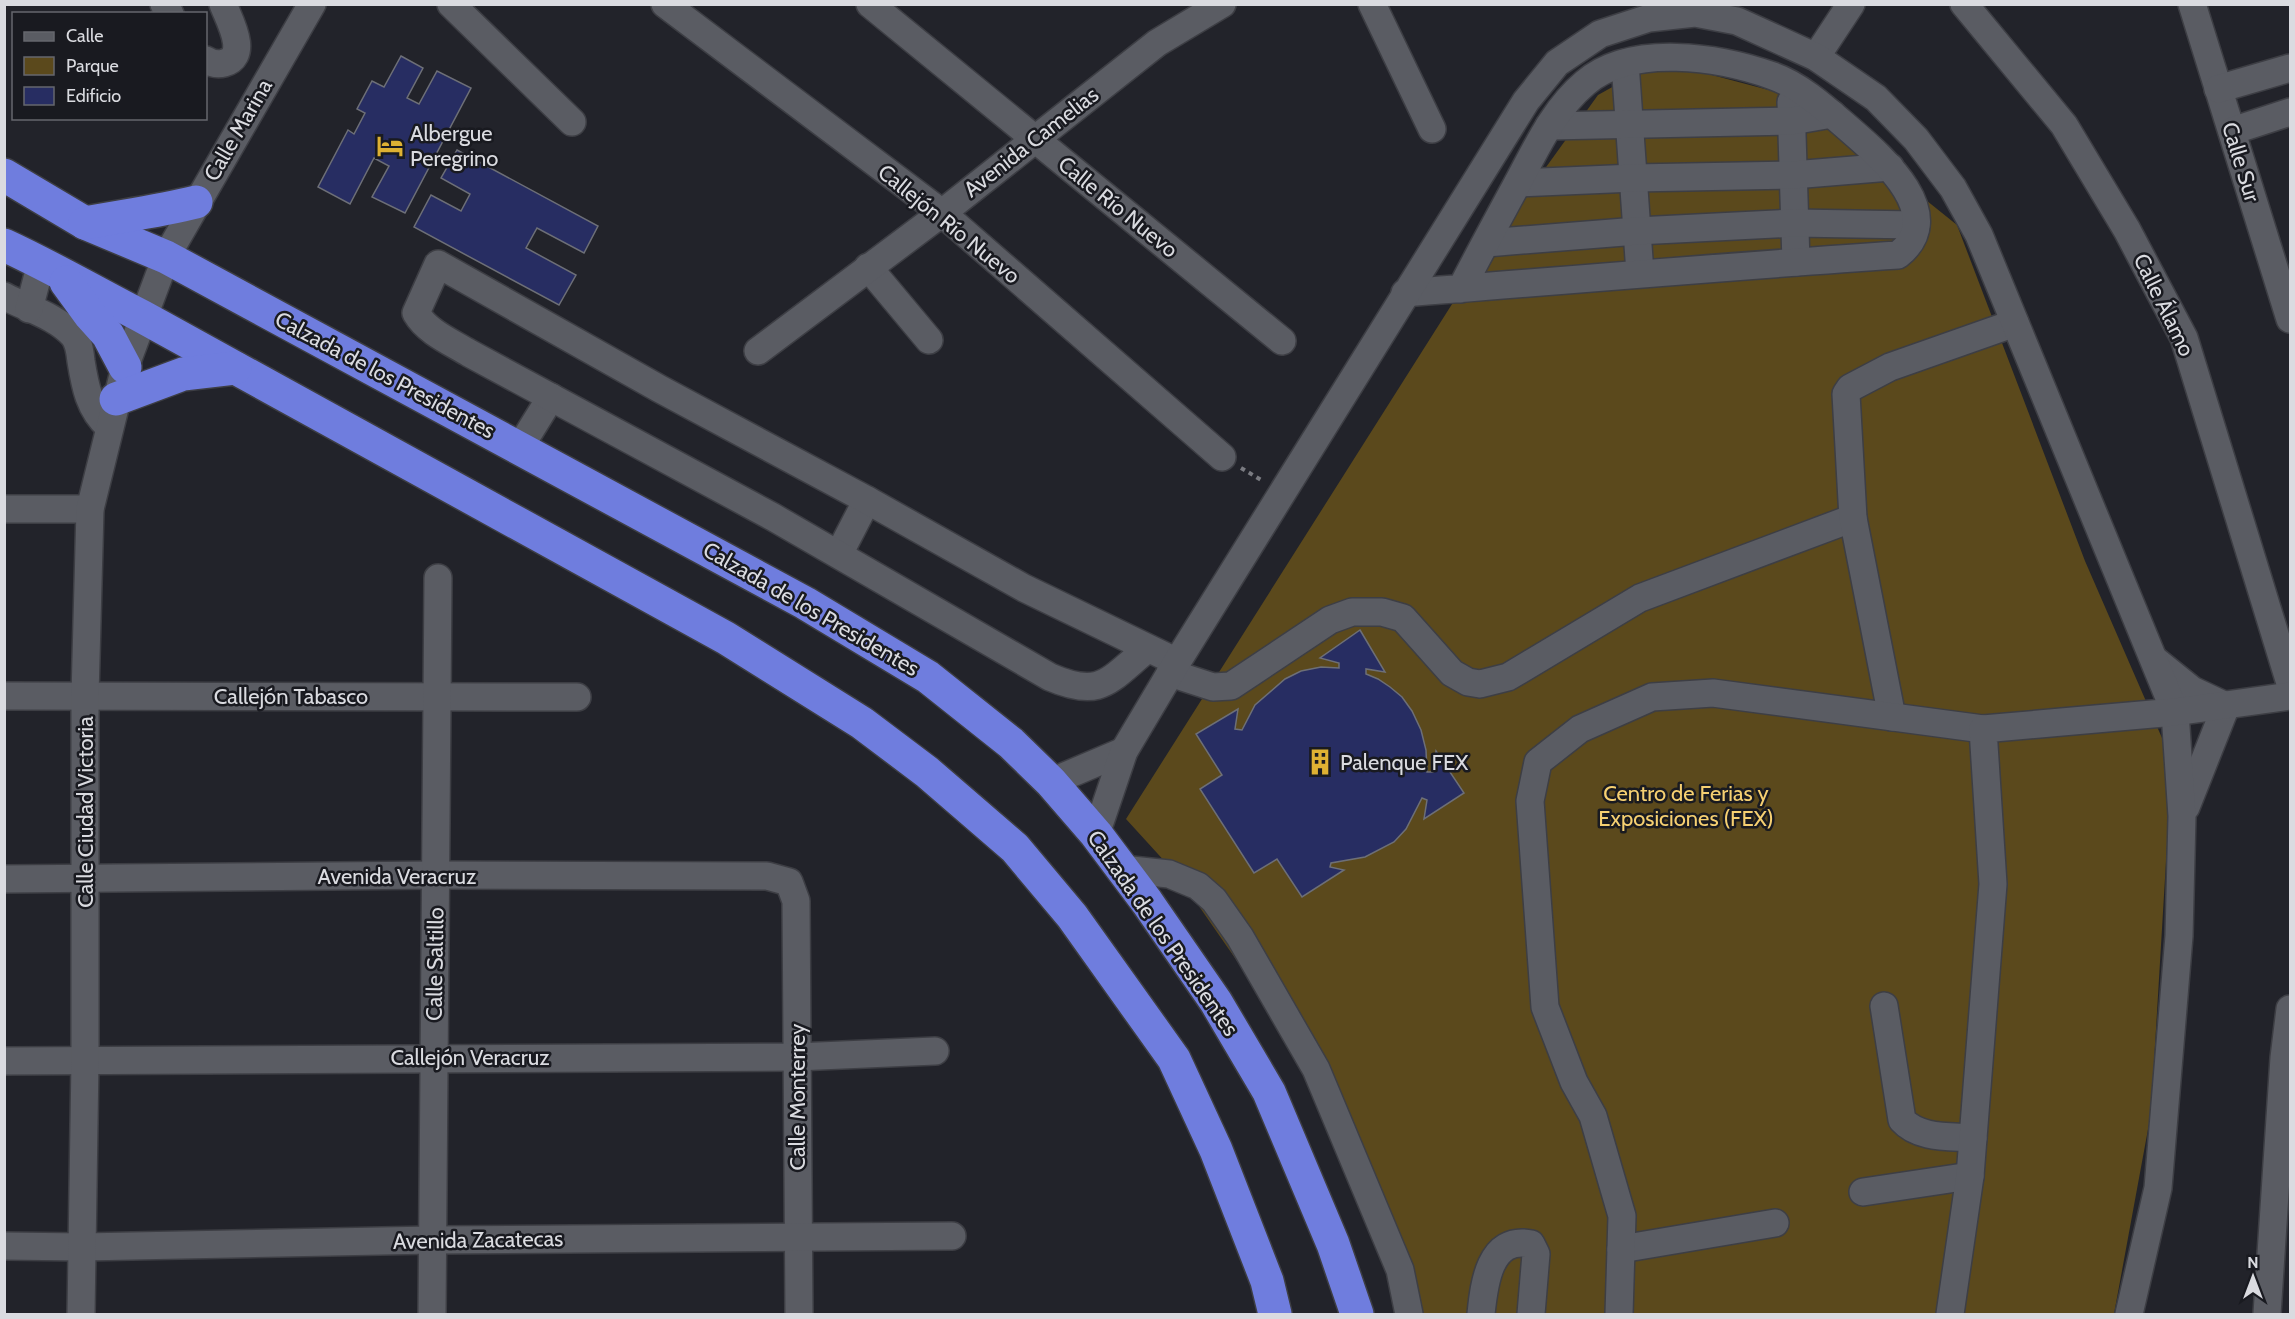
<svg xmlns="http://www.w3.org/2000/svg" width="2295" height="1319" font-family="Cabin,sans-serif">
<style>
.green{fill:#5b491c}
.building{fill:#272d62;stroke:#6d6f77;stroke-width:1.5}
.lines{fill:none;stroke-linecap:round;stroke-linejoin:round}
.minor-casing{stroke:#3d3e44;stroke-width:30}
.highway-casing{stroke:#3d3e44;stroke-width:36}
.path{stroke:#7a7b81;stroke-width:4;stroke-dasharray:4.5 4.5;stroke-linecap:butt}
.minor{stroke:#5a5c63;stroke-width:27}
.highway{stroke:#6f7dde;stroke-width:33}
.labels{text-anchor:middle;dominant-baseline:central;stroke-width:5;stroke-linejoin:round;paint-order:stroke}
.street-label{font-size:22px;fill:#dadbe0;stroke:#191a20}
.poi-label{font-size:22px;fill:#dadbe0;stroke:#191a20;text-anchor:start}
.park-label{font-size:22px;fill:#f6d071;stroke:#191a20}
</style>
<rect width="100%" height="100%" fill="#22232a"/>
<!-- green -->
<polygon class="green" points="1659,61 1799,98 1957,225 2085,561 2172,761 2151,1113 2114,1314 1401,1314 1367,1182 1260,994 1178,876 1126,819 1485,252 1598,95"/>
<!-- building -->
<g class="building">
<polygon points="401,56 423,68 407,98 419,104 437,71 471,88 405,213 372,197 389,166 374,158 350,204 318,187 348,130 354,134 365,113 357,109 372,81 384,87"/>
<polygon points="457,150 598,226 584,253 537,228 526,248 576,275 559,305 414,227 431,195 461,211 470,194 441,178"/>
<polygon points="1360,630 1385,672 1366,669 1366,674 1378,679 1390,687 1402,697 1412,711 1421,730 1426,750 1427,772 1433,772 1436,751 1464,793 1424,819 1427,800 1422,798 1406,829 1394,842 1365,857 1331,863 1330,867 1344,870 1302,897 1277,859 1254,873 1200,789 1222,775 1196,734 1238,709 1235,729 1242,730 1255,705 1285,679 1301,671 1321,667 1339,668 1339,663 1320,658"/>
</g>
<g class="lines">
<!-- minor casing -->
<g class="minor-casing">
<g id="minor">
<polyline points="164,4 170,14"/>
<polyline points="451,4 572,122"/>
<polyline points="665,4 942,213 1222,457"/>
<polyline points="870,4 1282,341"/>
<polyline points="1372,4 1432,129"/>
<polyline points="1964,4 2064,125 2127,230 2184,338 2290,683"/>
<polyline points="2192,4 2290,319"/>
<polyline points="1816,57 1851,4"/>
<path d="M206 60C211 63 217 65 224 63 250 56 229 20 223 4"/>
<polyline points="1625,63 1640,273"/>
<polyline points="2218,89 2290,68"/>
<polyline points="1791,102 1796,262"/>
<polyline points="1549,126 1792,121 1832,114"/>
<polyline points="2232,131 2290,112"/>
<polyline points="1518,183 1634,178 1793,175 1890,167"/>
<polyline points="1486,243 1637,231 1795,223 1916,225"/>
<polyline points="868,267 929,340"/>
<path d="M1405 293C1569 280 1733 266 1898 255 1950 214 1879 155 1848 128 1826 109 1801 86 1773 76 1720 57 1631 43 1585 83 1553 110 1536 149 1517 184 1498 219 1479 254 1461 289"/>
<path d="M4 296C26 308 56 316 73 335 79 342 80 352 81 361 85 386 89 409 109 427"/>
<polyline points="29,309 39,271 44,263"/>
<polyline points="758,351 942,213 1157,43 1222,4"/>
<polyline points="520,447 551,397"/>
<polyline points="4,509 90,509"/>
<polyline points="839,554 867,500"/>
<path d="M1147 649C1108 681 1101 699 1050 677L773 517 469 353C451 342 427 332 416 313L438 264 660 389 867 500 1024 588 1177 662"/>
<polyline points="2156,661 2192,690 2226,706 2186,807"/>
<polyline points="1170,673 1213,687 1231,686 1330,620 1352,612 1382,612 1403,618 1452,673 1468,682 1480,684 1508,677 1640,598 1853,518"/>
<polyline points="4,696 577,697"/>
<polyline points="1892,717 1853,518 1846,394 1850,388 1890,367 2015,323"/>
<polyline points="1051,782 1124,751"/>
<polyline points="1096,834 1124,751 1177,662 1526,101 1557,63 1600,34 1649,18 1695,13 1737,21 1816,57 1876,98 1916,139 1953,188 1979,235 2175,712 2182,816 2179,936 2158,1188 2129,1314"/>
<polyline points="1122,869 1169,874 1198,886 1214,900 1240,937 1316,1069 1400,1270 1409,1314"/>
<polyline points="4,879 435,875 767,876 789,882 796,901 799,1314"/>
<path d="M1884 1006 1902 1120C1919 1139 1950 1136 1973 1138"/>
<polyline points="4,1061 796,1057 935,1051"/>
<polyline points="1863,1192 1970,1176"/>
<polyline points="4,1246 83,1247 432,1240 952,1236"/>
<polyline points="1621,1249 1775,1223"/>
<polyline points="81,1314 85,1061 85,696 90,509 125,367 166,257 312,4"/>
<polyline points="432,1314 438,578"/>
<path d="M1481 1314C1484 1285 1489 1235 1531 1244L1536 1254 1531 1314"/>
<polyline points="1619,1314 1622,1216 1593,1116 1574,1082 1545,1007 1530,801 1538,762 1580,729 1652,697 1713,693 1983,729"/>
<polyline points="1950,1314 1970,1176 1993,884 1983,729 2175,712 2290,696"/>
<polyline points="2267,1314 2284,1058 2290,1009"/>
</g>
</g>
<!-- highway casing -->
<g class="highway-casing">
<g id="highway">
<polyline points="4,175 85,223 166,257 805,603 928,677 1011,743 1051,782 1096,834 1147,902 1216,1002 1269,1092 1333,1244 1357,1314"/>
<path d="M85 223C122 216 160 211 196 202"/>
<path d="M4 245C52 267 96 293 143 317L726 638 862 723 927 772 1015 848 1072 916 1174 1059 1216 1150 1267 1281 1275 1314"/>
<polyline points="66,282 90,315 108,335 125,367"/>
<polyline points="116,399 183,374 235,368"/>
</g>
</g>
<!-- path -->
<polyline class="path" points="1241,468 1263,481"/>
<!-- minor -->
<use href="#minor" class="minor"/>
<!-- highway -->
<use href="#highway" class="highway"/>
</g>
<!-- icons -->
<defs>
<g id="hotel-bare" transform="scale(2.07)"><path d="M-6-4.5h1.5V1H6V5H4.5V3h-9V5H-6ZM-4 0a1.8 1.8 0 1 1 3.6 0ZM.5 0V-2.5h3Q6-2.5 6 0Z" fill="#deb133" stroke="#191a20" stroke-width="2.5" paint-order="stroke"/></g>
<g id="building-bare" transform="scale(2.07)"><path d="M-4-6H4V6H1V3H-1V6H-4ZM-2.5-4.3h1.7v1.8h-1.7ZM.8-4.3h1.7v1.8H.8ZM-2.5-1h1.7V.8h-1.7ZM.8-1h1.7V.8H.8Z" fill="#deb133" stroke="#191a20" stroke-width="2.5" paint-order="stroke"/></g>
</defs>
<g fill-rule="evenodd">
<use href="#hotel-bare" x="390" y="146"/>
<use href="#building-bare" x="1320" y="762"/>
</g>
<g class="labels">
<!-- street labels -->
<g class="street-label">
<text transform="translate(238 130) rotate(-60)">Calle Marina</text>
<text transform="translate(1031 142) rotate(-38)">Avenida Camelias</text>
<text transform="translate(2241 162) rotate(73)">Calle Sur</text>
<text transform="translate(1118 207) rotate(39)">Calle Río Nuevo</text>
<text transform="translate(949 224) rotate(39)">Callejón Río Nuevo</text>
<text transform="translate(2164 305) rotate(64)">Calle Álamo</text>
<text transform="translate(385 375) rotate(28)">Calzada de los Presidentes</text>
<text transform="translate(811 609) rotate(30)">Calzada de los Presidentes</text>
<text x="291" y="696">Callejón Tabasco</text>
<text transform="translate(85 812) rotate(-90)">Calle Ciudad Victoria</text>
<text x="397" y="876">Avenida Veracruz</text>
<text transform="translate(1163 933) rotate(55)">Calzada de los Presidentes</text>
<text transform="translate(435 964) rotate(-89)">Calle Saltillo</text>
<text x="470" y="1057">Callejón Veracruz</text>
<text transform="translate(797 1097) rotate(-90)">Calle Monterrey</text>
<text transform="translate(478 1240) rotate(-1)">Avenida Zacatecas</text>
</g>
<!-- poi labels -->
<g class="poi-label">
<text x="410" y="133">Albergue<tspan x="410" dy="25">Peregrino</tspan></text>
<text x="1340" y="762">Palenque FEX</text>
</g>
<!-- park labels -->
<g class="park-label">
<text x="1686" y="793">Centro de Ferias y<tspan x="1686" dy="25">Exposiciones (FEX)</tspan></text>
</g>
</g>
<!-- border -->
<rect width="2295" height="1319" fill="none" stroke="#dadbe0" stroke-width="12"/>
<!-- legend -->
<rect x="12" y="12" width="195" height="108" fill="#191a20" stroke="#66676d" stroke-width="1.5"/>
<rect x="24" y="32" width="30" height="9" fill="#5a5c63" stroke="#66676d" stroke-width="1.5"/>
<text x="66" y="42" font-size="18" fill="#dadbe0">Calle</text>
<rect x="24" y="57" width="30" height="18" fill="#5b491c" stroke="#66676d" stroke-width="1.5"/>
<text x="66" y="72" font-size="18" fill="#dadbe0">Parque</text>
<rect x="24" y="87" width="30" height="18" fill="#272d62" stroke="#66676d" stroke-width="1.5"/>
<text x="66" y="102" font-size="18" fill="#dadbe0">Edificio</text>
<!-- north arrow -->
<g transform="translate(2253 1277)" stroke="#191a20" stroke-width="4.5" paint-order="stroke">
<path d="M0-4.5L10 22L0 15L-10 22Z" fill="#dadbe0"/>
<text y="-9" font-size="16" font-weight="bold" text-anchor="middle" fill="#dadbe0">N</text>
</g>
</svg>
